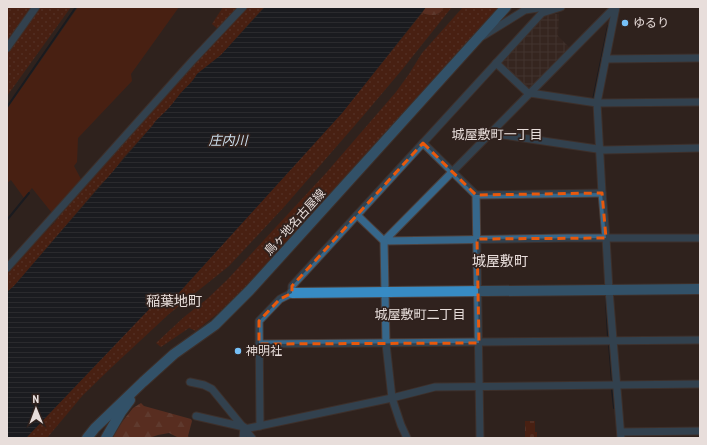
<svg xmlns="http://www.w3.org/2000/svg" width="707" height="445" font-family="'Roboto Condensed','Noto Sans JP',sans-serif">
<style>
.industrial{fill:url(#industrial-grid)}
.grass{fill:url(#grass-dots)}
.forest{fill:url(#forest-firs)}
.cemetery{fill:url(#cemetery-stones)}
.pitch{fill:#661e06}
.water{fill:url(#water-rules)}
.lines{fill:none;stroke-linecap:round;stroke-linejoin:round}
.stream{stroke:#001222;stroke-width:2}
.street-casing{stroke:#4d403c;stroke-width:9}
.secondary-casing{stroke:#4d403c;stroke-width:12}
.street{stroke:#36678b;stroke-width:7}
.secondary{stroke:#378bc4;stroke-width:10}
.marked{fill:none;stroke:#e8590c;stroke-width:3;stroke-dasharray:8 5;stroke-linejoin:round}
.poi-dot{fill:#76c0f7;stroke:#30221e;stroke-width:1.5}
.labels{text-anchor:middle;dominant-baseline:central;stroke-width:3.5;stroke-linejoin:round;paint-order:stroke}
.poi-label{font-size:12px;fill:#e8dedb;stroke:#30221e;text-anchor:start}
.street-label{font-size:12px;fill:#e8dedb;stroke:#30221e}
.neighbourhood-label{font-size:13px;fill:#e8dedb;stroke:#30221e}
.water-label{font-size:13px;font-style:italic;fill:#ccdfee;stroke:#30221e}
.quarter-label{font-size:14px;fill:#e8dedb;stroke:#30221e}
</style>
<defs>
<pattern id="industrial-grid" width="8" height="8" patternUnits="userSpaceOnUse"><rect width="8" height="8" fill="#3d2923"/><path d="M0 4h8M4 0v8" fill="none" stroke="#594842"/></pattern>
<pattern id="grass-dots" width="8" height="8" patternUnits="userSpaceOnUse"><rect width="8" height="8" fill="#661e06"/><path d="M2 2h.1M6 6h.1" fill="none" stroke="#7c3e2a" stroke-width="1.8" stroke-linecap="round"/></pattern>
<pattern id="forest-firs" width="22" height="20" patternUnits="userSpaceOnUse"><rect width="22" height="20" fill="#8a3b24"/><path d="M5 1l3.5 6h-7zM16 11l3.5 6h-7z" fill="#9a5743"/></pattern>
<pattern id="cemetery-stones" width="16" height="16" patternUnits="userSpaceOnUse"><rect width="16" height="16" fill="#661e06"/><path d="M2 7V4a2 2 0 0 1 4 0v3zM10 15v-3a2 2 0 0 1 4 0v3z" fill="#7c3e2a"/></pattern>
<pattern id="water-rules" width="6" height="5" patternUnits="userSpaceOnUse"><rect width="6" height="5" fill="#001222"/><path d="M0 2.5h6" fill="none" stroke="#253442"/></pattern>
</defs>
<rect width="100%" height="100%" fill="#30221e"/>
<!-- industrial -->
<polygon class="industrial" points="545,14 559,14 558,36 570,48 530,88 527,89 503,65 502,61"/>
<!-- grass -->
<g class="grass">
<polygon points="7,7 31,7 7,42"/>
<polygon points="39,7 71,7 7,96 7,54"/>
<polygon points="223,7 239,7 219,30 212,24"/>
<path d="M248 7H264L221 55 197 74C193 82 186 87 180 94 177 98 174 103 171 107 166 112 155 120 153 125L124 157 110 176 102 183 14 286 7 292V271L55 222 76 194 190 69Z"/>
<path d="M444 7H452L401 71 363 116 284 207 229 266 169 314 112 367 83 395 47 438H26L153 305 175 297 342 113 422 13C430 16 440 17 444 7Z"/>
<polygon points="463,7 499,7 303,224 245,287 217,314 196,331 189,328 161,347 156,343 184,317 207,299 227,280 326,173 396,92 409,74 422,53"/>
</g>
<!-- forest -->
<g class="forest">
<path d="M426 7H444C440 17 430 16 422 13Z"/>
<polygon points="141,403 144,406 191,419 192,421 188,436 189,438 179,438 169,433 158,435 149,438 112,438 122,422 133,408"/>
</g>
<!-- cemetery -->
<polygon class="cemetery" points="525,421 535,421 535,432 537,432 537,438 525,438"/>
<!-- pitch -->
<polygon class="pitch" points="78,7 179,7 131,74 132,81 78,138 77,162 74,166 82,181 52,213 32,188 24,198 11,180 7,183 7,109"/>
<!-- water -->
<path class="water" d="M265 7H426L342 113 175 297 153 305 26 438H7V292L14 286 153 125C155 121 162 115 166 111 171 106 175 100 180 94 186 87 193 82 197 74L221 55Z"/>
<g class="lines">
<!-- stream -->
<g class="stream">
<polyline points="7,8 7,7"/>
<polyline points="593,100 608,26"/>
<polyline points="7,107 76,7"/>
<polyline points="7,220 29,193"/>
<polyline points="606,299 608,338"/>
<polyline points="609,344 612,381"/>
<polyline points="612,390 614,408"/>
</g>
<!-- street casing -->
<g class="street-casing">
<g id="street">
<polyline points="615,7 384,241 567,238 700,238"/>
<polyline points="616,7 597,103 602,193 606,238 609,290 621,438"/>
<polyline points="483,36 525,10 545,7"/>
<polyline points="7,48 36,7"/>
<polyline points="606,59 700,58"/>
<polyline points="496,63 529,94"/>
<polyline points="530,93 597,103 700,102"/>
<polyline points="490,133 604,150 700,148"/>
<polyline points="423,143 476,195 480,438"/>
<polyline points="476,195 602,193"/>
<polyline points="357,215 384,241 386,344 392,398 401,425 407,438"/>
<polyline points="7,268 193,60 243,7"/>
<polyline points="259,344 700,340"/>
<polyline points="190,382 204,385 212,389 252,438"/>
<polyline points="196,416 244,427 243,438"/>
<polyline points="260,426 259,321 280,299 292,293 292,286 542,13 561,7"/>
<polyline points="245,429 392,398 435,387 700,384"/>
<polyline points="621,432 700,431"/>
</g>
</g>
<!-- secondary casing -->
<g class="secondary-casing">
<g id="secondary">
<polyline points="292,293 700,289"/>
<polyline points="87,438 95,428 143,382 174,354 215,325 250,290 375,152 506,7"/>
<polyline points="106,438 121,412 130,400"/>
</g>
</g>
<!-- street -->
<use href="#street" class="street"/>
<!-- secondary -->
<use href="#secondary" class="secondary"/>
</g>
<!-- marked area -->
<path d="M0 0H707V445H0ZM423 143 476 195 602 193 606 238 477 239 479 343 259 344V321L280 299 292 293V286Z" fill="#30221e" fill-opacity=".55" fill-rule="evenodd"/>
<path class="marked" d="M423 143 476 195 602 193 606 238 477 239 479 343 259 344V321L280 299 292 293V286Z"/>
<!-- markers -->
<g class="poi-dot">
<circle cx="625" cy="23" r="4"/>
<circle cx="238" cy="351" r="4"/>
</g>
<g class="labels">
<!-- poi labels -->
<g class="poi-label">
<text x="633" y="23">ゆるり</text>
<text x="246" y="351">神明社</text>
</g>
<!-- street labels -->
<g class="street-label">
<text transform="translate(295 222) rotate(-48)">鳥ヶ地名古屋線</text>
</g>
<!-- neighbourhood labels -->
<g class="neighbourhood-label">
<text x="497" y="134">城屋敷町一丁目</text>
<text x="420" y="314">城屋敷町二丁目</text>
</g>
<!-- water labels -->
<g class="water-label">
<text x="228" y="140">庄内川</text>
</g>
<!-- quarter labels -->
<g class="quarter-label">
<text x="500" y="261">城屋敷町</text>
<text x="174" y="301">稲葉地町</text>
</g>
</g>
<!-- border -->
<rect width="707" height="445" fill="none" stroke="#e8dedb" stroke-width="16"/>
<!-- north arrow -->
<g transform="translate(36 409) rotate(359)" stroke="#30221e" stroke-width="3" paint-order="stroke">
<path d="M0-3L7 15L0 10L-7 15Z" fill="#e8dedb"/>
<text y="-6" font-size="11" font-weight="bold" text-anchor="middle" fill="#e8dedb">N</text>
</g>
</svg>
